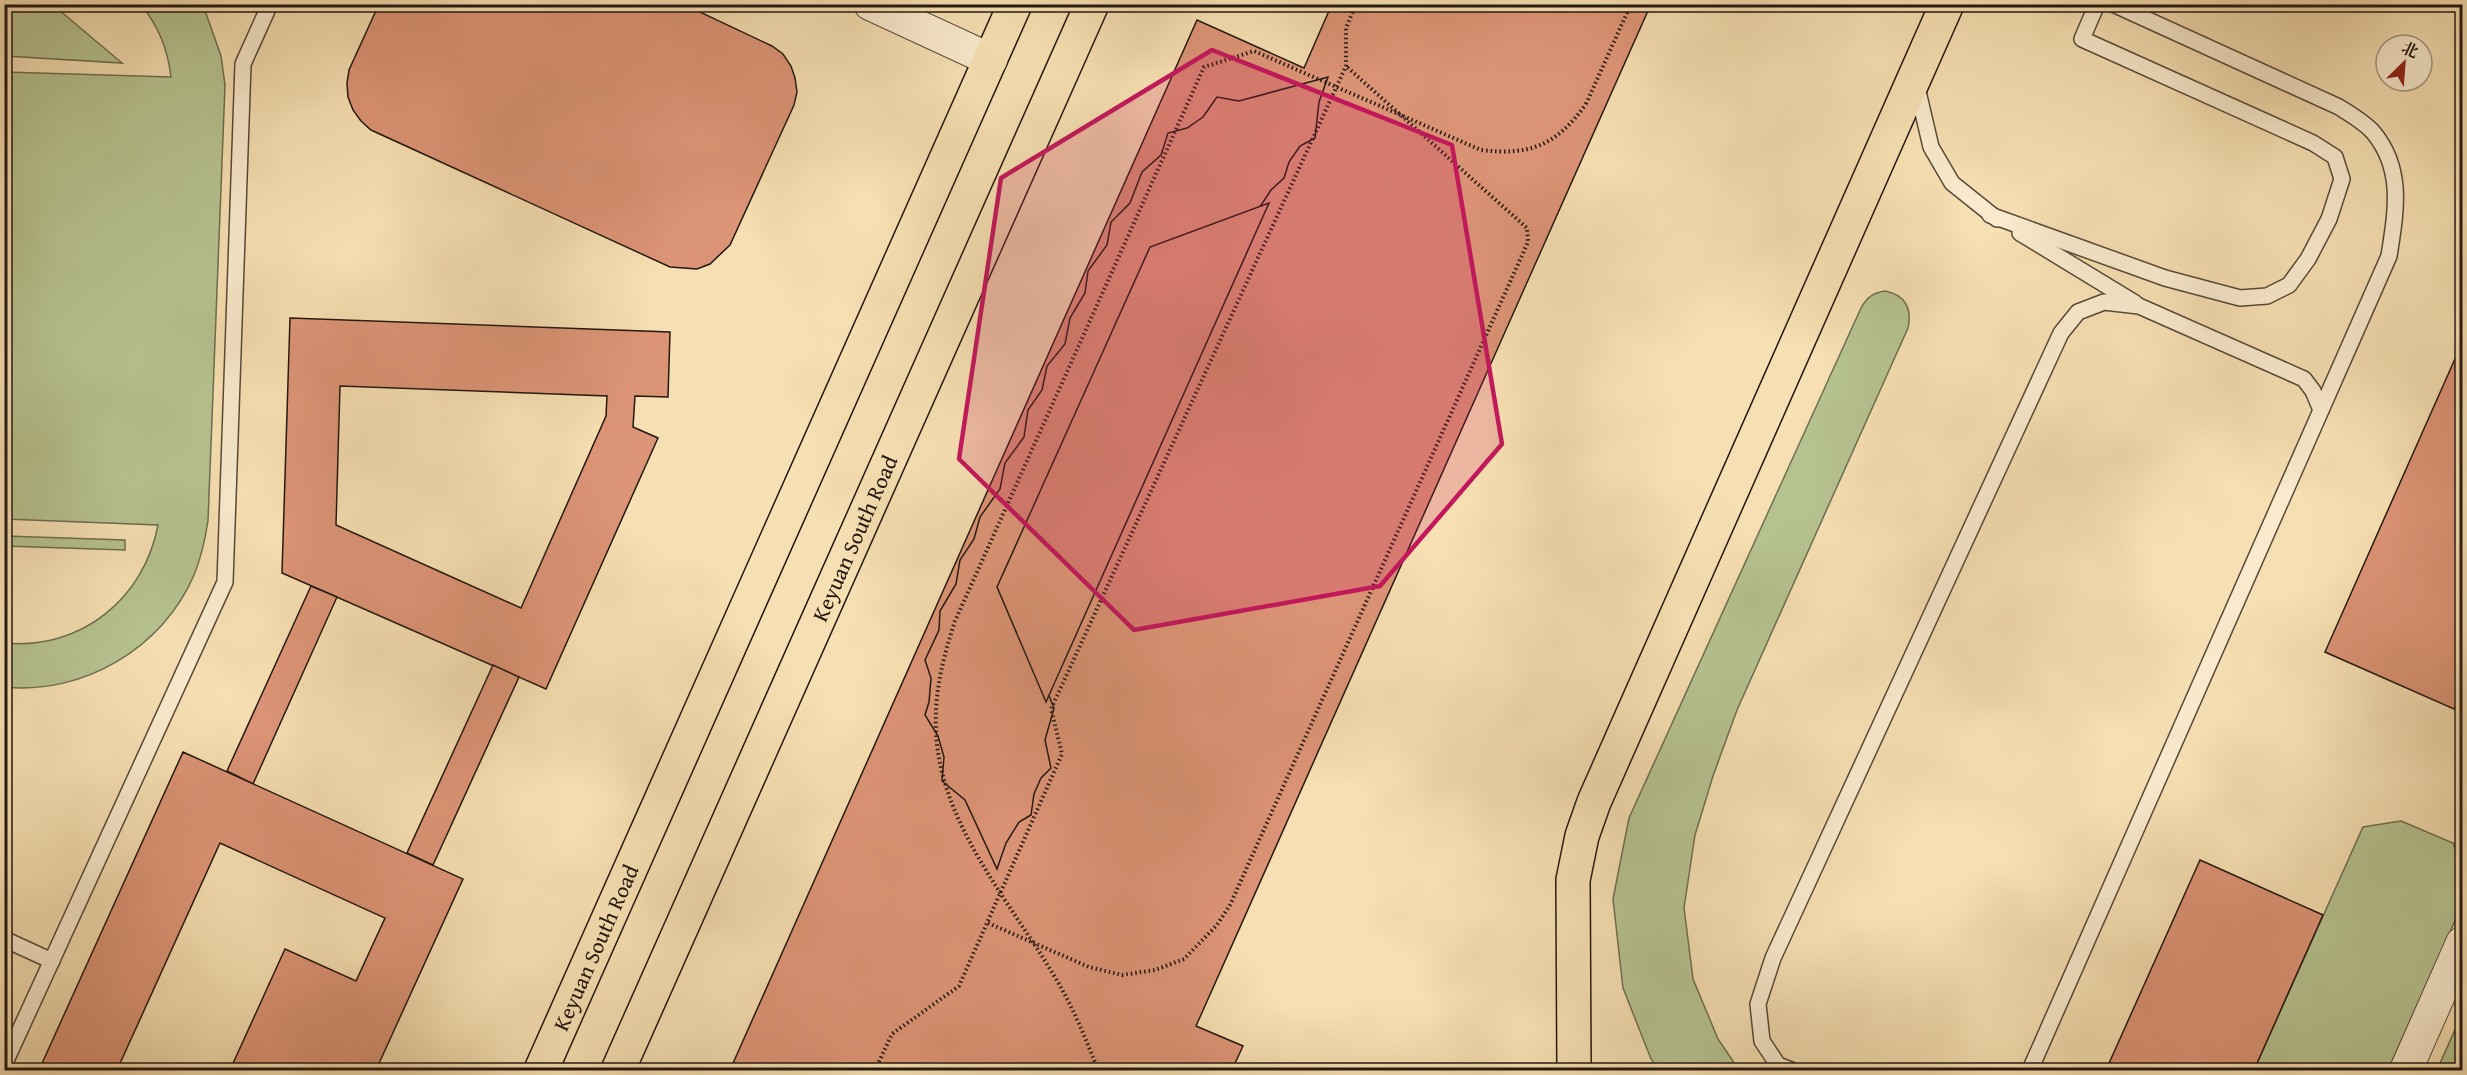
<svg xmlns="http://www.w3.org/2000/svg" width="2467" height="1075" font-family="'Gentium Book Plus','Noto Serif SC',serif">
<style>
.green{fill:#b6c391;stroke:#6d6e52;stroke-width:1.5}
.building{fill:#dc9476;stroke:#241812;stroke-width:1.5;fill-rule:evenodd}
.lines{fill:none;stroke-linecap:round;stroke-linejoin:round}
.lane-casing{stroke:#584a3a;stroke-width:18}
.street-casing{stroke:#584a3a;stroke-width:34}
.primary-casing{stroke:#241812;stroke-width:36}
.highway-casing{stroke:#241812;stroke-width:36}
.path{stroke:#241812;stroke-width:4;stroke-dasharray:1.5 3;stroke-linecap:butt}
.lane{stroke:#f9eacd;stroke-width:15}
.street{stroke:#f9eacd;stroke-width:32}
.primary{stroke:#f6dfb2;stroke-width:33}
.highway{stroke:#f6dfb2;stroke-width:33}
.path-bridge{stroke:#241812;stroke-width:4;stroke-dasharray:1.5 3;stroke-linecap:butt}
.marked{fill:#c2185b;fill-opacity:0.2;stroke:#c2185b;stroke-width:4.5;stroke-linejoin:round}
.labels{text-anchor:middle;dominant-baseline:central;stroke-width:4.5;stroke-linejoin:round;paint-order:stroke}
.street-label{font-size:22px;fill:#241812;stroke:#f9eacd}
</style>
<rect width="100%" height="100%" fill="#f6dfb2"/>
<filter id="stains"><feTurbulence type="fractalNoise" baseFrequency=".00333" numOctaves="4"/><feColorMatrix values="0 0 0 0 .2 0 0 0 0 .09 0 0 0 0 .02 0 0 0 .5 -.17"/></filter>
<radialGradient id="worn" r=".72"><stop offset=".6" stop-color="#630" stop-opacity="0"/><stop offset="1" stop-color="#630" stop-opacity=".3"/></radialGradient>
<!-- green -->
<g class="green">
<polygon points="4,5 53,5 122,63 5,56"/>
<path d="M141 5H203L221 56 225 85 208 521C205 540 201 558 194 575 163 648 83 695 5 687V643C81 650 144 599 158 525L5 519V72L171 77C168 51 158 25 141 5Z"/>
<path d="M1885 291C1906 295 1912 309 1908 328L1737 710 1713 776 1695 835 1684 908 1693 979 1718 1039 1739 1070H1659L1651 1059 1623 988 1613 899 1629 818 1861 308C1867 297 1873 293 1885 291Z"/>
<polygon points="5,536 125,540 125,550 5,546"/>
<polygon points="2401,821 2453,843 2462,870 2462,905 2388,1070 2254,1070 2363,827"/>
<polygon points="2462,1014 2462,1070 2437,1070"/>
</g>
<!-- building -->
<g class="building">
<polygon points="379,4 683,4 772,46 783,54 791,66 795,78 797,92 794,105 730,245 710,264 697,269 670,267 371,130 361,121 353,110 348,97 347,83 349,70"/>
<polygon points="1332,4 1651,4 1196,1026 1243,1046 1232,1070 730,1070 1197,20 1304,68"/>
<polygon points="1328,77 1319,102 1315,138 1300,146 1289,162 1284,178 1271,190 1252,219 1234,237 1223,266 1214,276 1207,290 1204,309 1189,333 1181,357 1166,383 1158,410 1144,427 1139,452 1123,475 1116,503 1093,556 1077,578 1076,602 1061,622 1047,668 1047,691 1054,708 1045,740 1051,768 1041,778 1034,794 1031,815 1019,822 1006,843 997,869 965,800 942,781 944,757 938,736 925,715 929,702 931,678 925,660 939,630 940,611 956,584 960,560 974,539 980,517 1000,489 1005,463 1024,437 1028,410 1042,390 1047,366 1065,344 1070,318 1085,293 1088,271 1107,245 1111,222 1130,203 1142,172 1161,155 1168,133 1187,128 1203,117 1217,97 1239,101"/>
<polygon points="1269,203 1046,702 997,587 1150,247"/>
<path d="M290 318 670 332 668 397 635 396 633 427 658 438 546 689 282 573ZM340 386 607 396 606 416 521 608 336 525Z"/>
<polygon points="2462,343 2462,690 2454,709 2325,652"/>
<polygon points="311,586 337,597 253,784 227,771"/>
<polygon points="493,665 519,677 433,865 407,853"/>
<polygon points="183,752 463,879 376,1070 230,1070 285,949 356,981 385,918 220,843 117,1070 39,1070"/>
<polygon points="2200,860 2323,915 2254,1070 2106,1070"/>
</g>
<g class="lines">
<!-- lane casing -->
<g class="lane-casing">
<g id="lane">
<polyline points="1916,83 1931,147 1952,183 1997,219"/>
<polyline points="1990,215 2165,278 2240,298 2267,296 2289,285 2308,259 2329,219 2342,179 2335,157 2313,143 2082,39 2097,4"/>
<polyline points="2020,233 2135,303"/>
<polyline points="4,939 52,961"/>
<polyline points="4,1065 225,582 243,64 270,4"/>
<polyline points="1791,1070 1778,1065 1762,1041 1758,1004 1773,958 2061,333 2078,312 2104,302 2139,306 2304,379 2313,391 2321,410"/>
<path d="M2030 1070 2389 256C2396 211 2404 169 2373 132 2364 122 2350 114 2339 107L2113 4"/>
</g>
</g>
<!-- street casing -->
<g class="street-casing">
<g id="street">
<polyline points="870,4 991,60"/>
<polyline points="2406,1070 2462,943"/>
</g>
</g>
<!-- primary casing -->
<g class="primary-casing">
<g id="primary">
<path id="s1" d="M541 1070 1015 4"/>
<path id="s2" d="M618 1070 1092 4"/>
</g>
</g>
<!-- highway casing -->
<g class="highway-casing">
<polyline id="highway" points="1574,1070 1573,880 1582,836 1594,802 1947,4"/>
</g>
<!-- path -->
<g class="path">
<polyline points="1586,104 1631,4"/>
<polyline points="988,923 1089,967 1122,975 1155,970 1184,959 1217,925 1230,905 1528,242 1527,228 1346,66"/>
<polyline points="875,1070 892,1034 959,986 1062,754 1051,709 1346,66 1346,28 1356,4"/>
</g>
<!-- lane -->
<use href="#lane" class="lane"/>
<!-- street -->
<use href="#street" class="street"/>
<!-- primary -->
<use href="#primary" class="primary"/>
<!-- highway -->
<use href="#highway" class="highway"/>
<!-- path-bridge -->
<path class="path-bridge" d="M1098 1070C1088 1045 1078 1019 1065 995 1020 911 941 832 936 732 934 693 943 658 955 621L1204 67 1254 51 1481 150C1530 156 1557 145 1586 104"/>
</g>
<!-- marked area -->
<path class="marked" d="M1212 50 1452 145 1502 444 1380 586 1134 630 959 459 1001 178Z"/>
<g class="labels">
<!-- street labels -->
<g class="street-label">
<text stroke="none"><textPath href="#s2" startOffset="582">Keyuan South Road</textPath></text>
<text stroke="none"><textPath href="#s1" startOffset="134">Keyuan South Road</textPath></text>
</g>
</g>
<!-- margin -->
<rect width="2467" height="1075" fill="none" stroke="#f6dfb2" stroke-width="24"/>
<rect x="6" y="6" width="2455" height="1063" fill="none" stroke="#241812" stroke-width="3"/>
<rect x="12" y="12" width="2443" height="1051" fill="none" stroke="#241812" stroke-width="1.5"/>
<!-- north arrow -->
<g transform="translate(2404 63) rotate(25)"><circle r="28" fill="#f9eacd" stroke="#a49682" stroke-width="1.5"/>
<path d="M0-4.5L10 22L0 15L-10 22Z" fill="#8f2418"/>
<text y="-9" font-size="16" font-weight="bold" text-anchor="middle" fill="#241812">北</text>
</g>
<rect width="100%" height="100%" filter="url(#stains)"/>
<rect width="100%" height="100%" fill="url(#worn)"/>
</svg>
